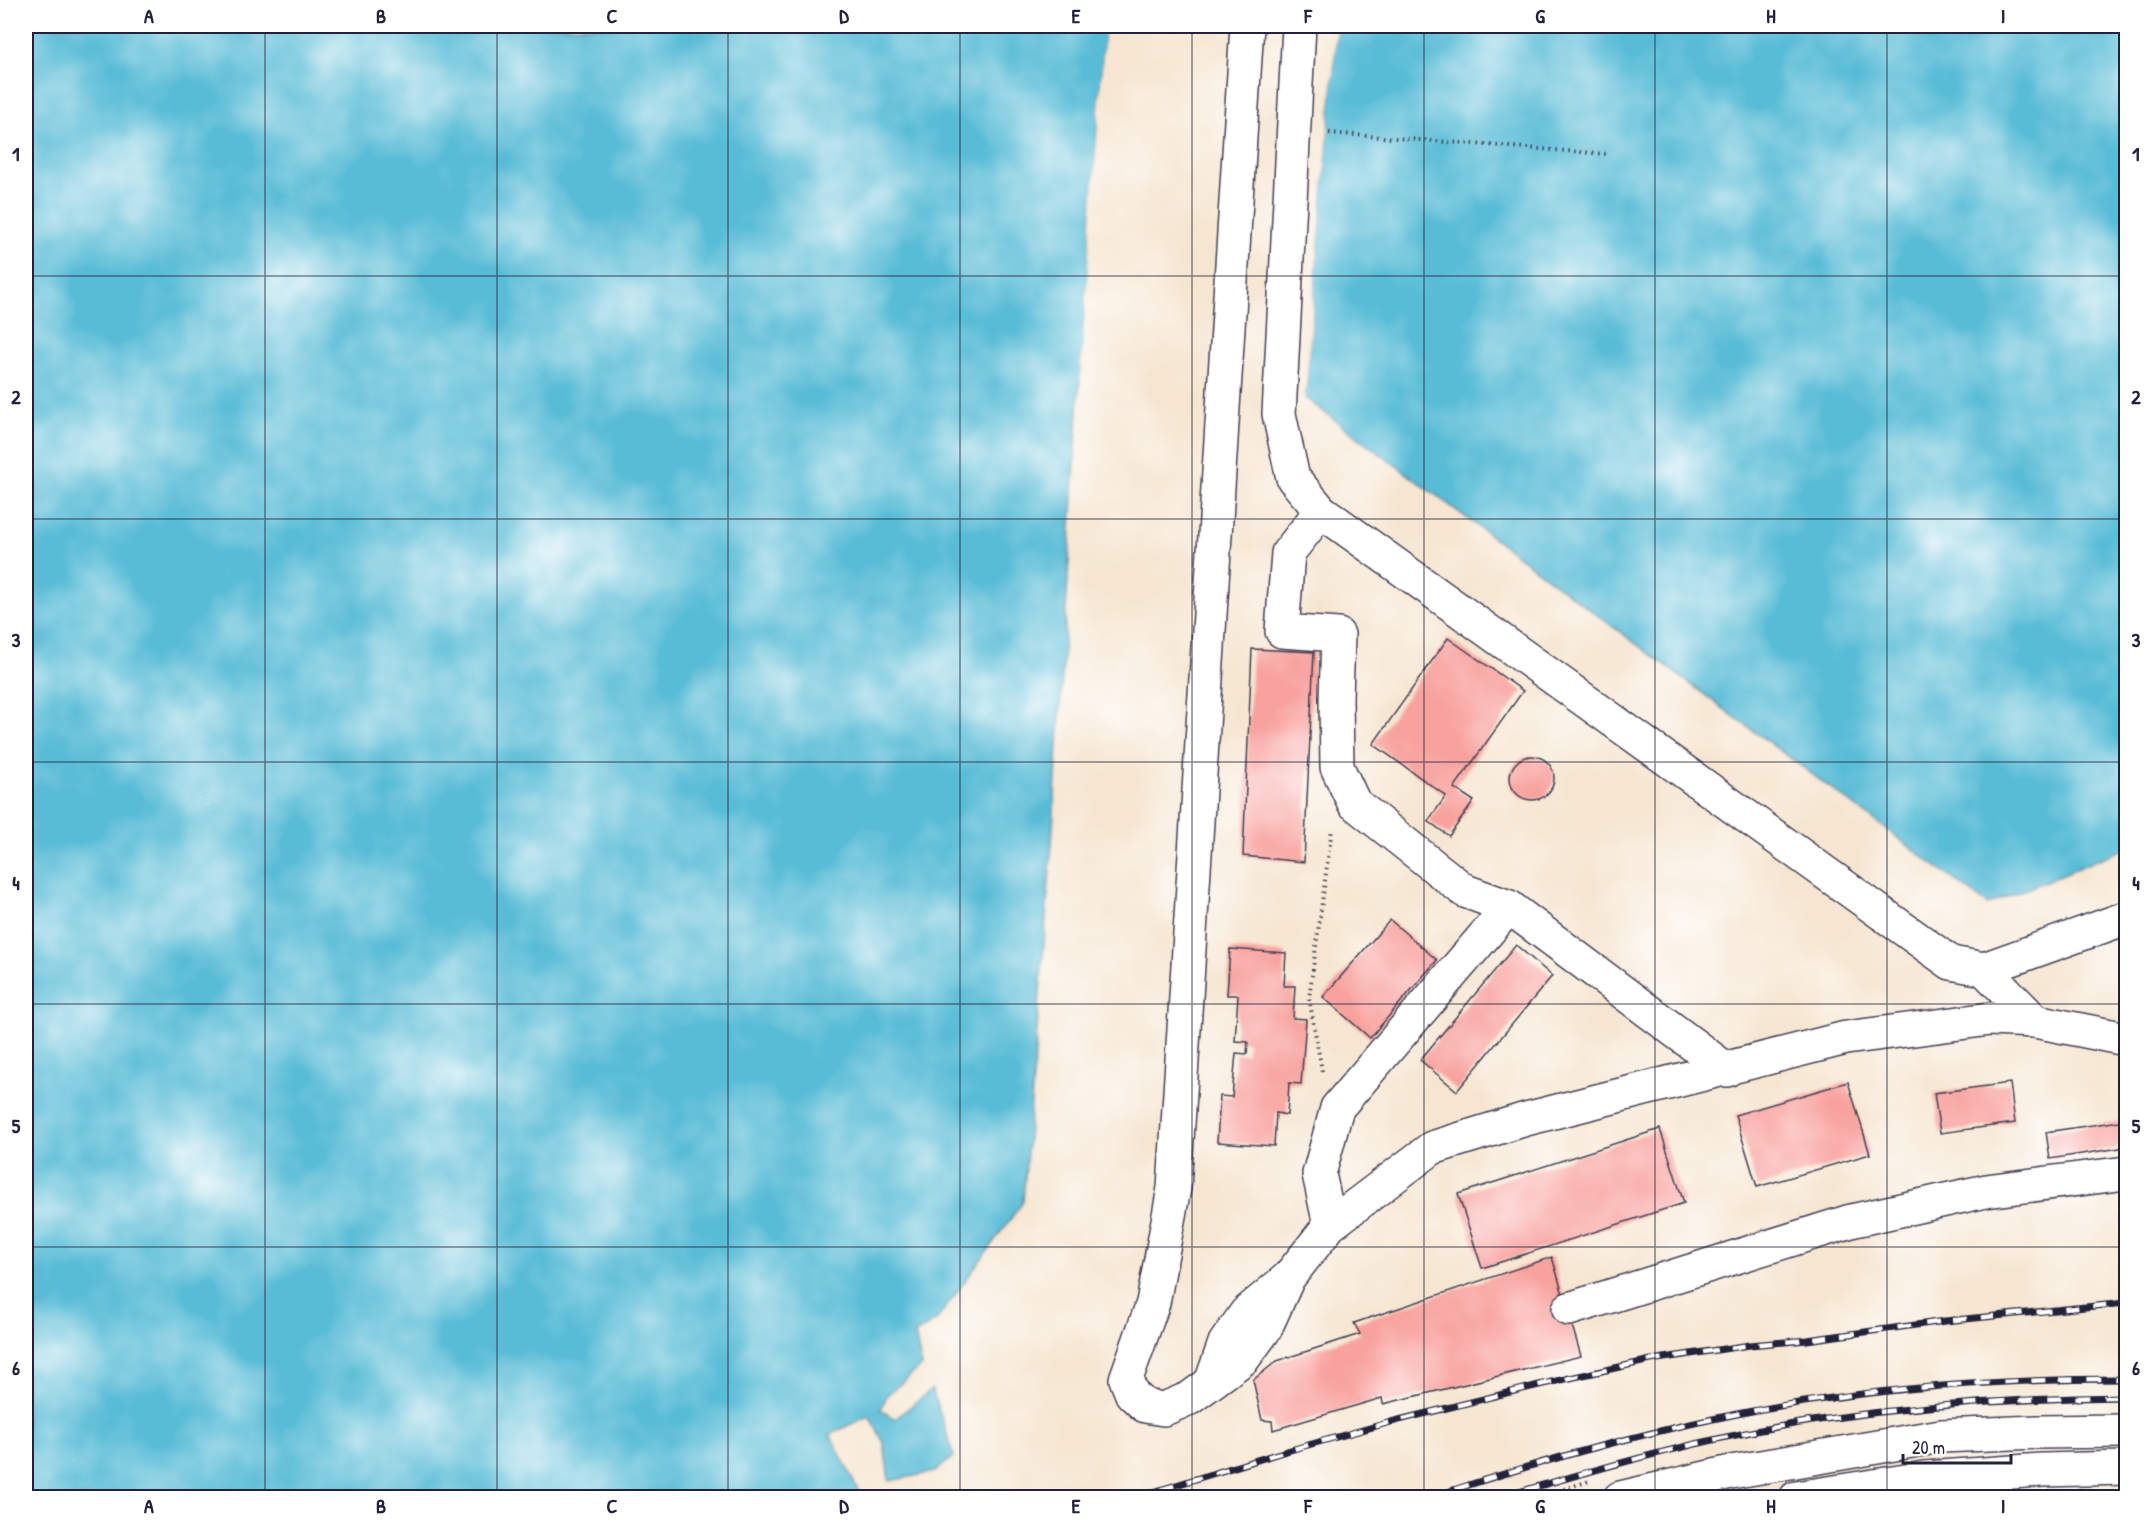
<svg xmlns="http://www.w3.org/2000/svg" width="2152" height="1523" font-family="'Patrick Hand',sans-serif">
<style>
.water{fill:#58bcd6;stroke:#3d6f88;stroke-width:1.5}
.pier{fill:#f6e6d1}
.building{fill:#f8a29e}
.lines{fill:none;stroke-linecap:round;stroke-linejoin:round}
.minor-casing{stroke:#423f52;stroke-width:36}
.major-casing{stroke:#423f52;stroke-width:36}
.path{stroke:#423f52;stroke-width:4;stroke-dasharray:1.5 4.5;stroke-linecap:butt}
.minor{stroke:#fff;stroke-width:33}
.major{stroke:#fff;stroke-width:33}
.rail-casing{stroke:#22223b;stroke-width:7}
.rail{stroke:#fff;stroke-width:4.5;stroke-dasharray:14;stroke-linecap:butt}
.grid{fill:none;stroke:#22223b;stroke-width:1.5;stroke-opacity:0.55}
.neatline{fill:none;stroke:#22223b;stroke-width:2}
.grid-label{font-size:20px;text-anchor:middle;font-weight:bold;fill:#22223b}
</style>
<rect width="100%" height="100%" fill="#fff"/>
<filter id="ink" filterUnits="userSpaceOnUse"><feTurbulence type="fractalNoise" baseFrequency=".0167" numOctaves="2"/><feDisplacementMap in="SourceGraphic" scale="12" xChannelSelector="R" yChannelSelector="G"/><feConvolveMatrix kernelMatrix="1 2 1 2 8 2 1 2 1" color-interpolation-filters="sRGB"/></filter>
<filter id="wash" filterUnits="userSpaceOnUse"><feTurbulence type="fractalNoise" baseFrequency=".008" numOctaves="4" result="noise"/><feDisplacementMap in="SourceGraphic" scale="24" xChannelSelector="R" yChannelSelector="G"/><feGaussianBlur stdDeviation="1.35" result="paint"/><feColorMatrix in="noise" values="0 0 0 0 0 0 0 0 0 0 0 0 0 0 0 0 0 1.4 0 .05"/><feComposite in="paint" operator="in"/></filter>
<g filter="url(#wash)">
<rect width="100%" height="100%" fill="#f6e6d1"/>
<g class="water">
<polygon points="26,26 1105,26 1080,378 1052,845 1023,1202 936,1321 915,1334 922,1366 887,1395 881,1410 895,1419 932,1389 954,1456 935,1472 889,1481 884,1443 869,1416 830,1434 859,1492 858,1497 777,1498 760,1494 758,1498 26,1497"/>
<polygon points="1337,26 2126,26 2126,848 1988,905 1305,398"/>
</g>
<g class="pier">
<polygon points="1105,26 1108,26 1083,378 1080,378"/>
<polygon points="1334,26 1337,26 1305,398 1302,398"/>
</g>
<g id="blocks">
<g class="building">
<polygon points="1448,638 1523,691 1454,788 1474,801 1449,836 1428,821 1446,796 1373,744"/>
<polygon points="1252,649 1314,652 1304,862 1243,856"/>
<circle cx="1532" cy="778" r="22"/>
<polygon points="1390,920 1437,960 1370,1038 1323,997"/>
<polygon points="1516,945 1552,976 1457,1091 1420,1060"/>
<polygon points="1230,949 1286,953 1284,986 1295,986 1293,1018 1306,1019 1301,1084 1289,1083 1287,1115 1276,1113 1274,1146 1217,1142 1220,1096 1232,1097 1236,1053 1247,1054 1248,1042 1235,1041 1238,995 1227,995"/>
<polygon points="1848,1082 1870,1154 1757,1187 1735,1115"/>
<polygon points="2010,1083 2015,1123 1940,1133 1934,1093"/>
<polygon points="2126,1120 2126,1147 2050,1159 2046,1132"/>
<polygon points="1660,1129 1684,1203 1482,1268 1458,1194"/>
<polygon points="1552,1257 1581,1356 1383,1404 1382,1398 1273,1430 1272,1421 1262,1420 1253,1380 1277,1361 1360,1334 1354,1323"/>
</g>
</g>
</g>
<g filter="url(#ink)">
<use href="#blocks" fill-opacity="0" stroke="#423f52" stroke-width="1.5"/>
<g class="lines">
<defs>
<g id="minor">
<polyline points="1247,26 1174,1188 1153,1303 1126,1379 1132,1394 1145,1406 1164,1409 1190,1398 1243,1359 1265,1329 1288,1278"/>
<polyline points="1299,26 1279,414 1293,478 1321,511 1951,963 1984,969 2126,918"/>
<polyline points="1321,511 1288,553 1282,631 1338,635 1336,698 1337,767 1354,803 1465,891 1509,907 1727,1070"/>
<polyline points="1984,969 2035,1021"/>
<polyline points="1330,1225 1319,1174 1337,1108 1509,907"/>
<polyline points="1569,1309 1851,1221 1986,1191 2126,1173"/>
<polyline points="1212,1380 1225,1343 1246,1313 1288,1278 1330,1225 1432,1148 1526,1119 1846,1038 1990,1019 2035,1021 2126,1039"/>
</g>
<g id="major">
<polyline points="1620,1498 1731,1472 1941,1436 2037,1432 2126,1431"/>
<polyline points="1796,1498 1925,1478 2042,1470 2126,1468"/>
</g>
</defs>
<use href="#minor" class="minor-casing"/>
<use href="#major" class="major-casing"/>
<g class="path">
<polyline points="1329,133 1606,154"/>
<polyline points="1322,1071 1309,998 1332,829"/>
<polyline points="1535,1498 1589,1481"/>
</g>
<use href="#minor" class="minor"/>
<use href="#major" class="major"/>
<defs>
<g id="rail">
<polyline points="1134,1498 1283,1452 1391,1422 1543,1384 1651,1360 1750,1345 1807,1340 1945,1321 2126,1303"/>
<path d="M1429 1498C1530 1464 1633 1435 1737 1414 1865 1388 1996 1379 2126 1379"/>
<path d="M1498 1498C1604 1467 1710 1436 1819 1420 1921 1405 2024 1398 2126 1397"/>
</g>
</defs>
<use href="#rail" class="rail-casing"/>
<use href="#rail" class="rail"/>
</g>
</g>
<path class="grid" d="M265 26V1498M497 26V1498M728 26V1498M960 26V1498M1192 26V1498M1424 26V1498M1655 26V1498M1887 26V1498M26 276H2126M26 519H2126M26 762H2126M26 1004H2126M26 1247H2126"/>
<rect width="2152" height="1523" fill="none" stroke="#fff" stroke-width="66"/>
<path d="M1903 1454v9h108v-9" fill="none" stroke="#22223b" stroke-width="3"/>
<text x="1912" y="1454" font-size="18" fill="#22223b" stroke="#ffffff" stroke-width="4.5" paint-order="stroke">20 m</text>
<rect x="33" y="33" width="2086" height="1457" class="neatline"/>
<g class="grid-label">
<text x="149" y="23">A</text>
<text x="381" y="23">B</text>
<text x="612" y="23">C</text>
<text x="844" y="23">D</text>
<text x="1076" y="23">E</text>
<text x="1308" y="23">F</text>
<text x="1540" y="23">G</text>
<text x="1771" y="23">H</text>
<text x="2003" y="23">I</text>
<text x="16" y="161">1</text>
<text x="2136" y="161">1</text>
<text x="16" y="404">2</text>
<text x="2136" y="404">2</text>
<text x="16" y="647">3</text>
<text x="2136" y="647">3</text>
<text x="16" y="890">4</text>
<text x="2136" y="890">4</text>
<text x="16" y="1133">5</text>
<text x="2136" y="1133">5</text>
<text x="16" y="1375">6</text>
<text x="2136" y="1375">6</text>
<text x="149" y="1513">A</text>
<text x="381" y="1513">B</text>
<text x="612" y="1513">C</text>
<text x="844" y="1513">D</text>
<text x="1076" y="1513">E</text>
<text x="1308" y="1513">F</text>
<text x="1540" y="1513">G</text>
<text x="1771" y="1513">H</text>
<text x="2003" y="1513">I</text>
</g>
</svg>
